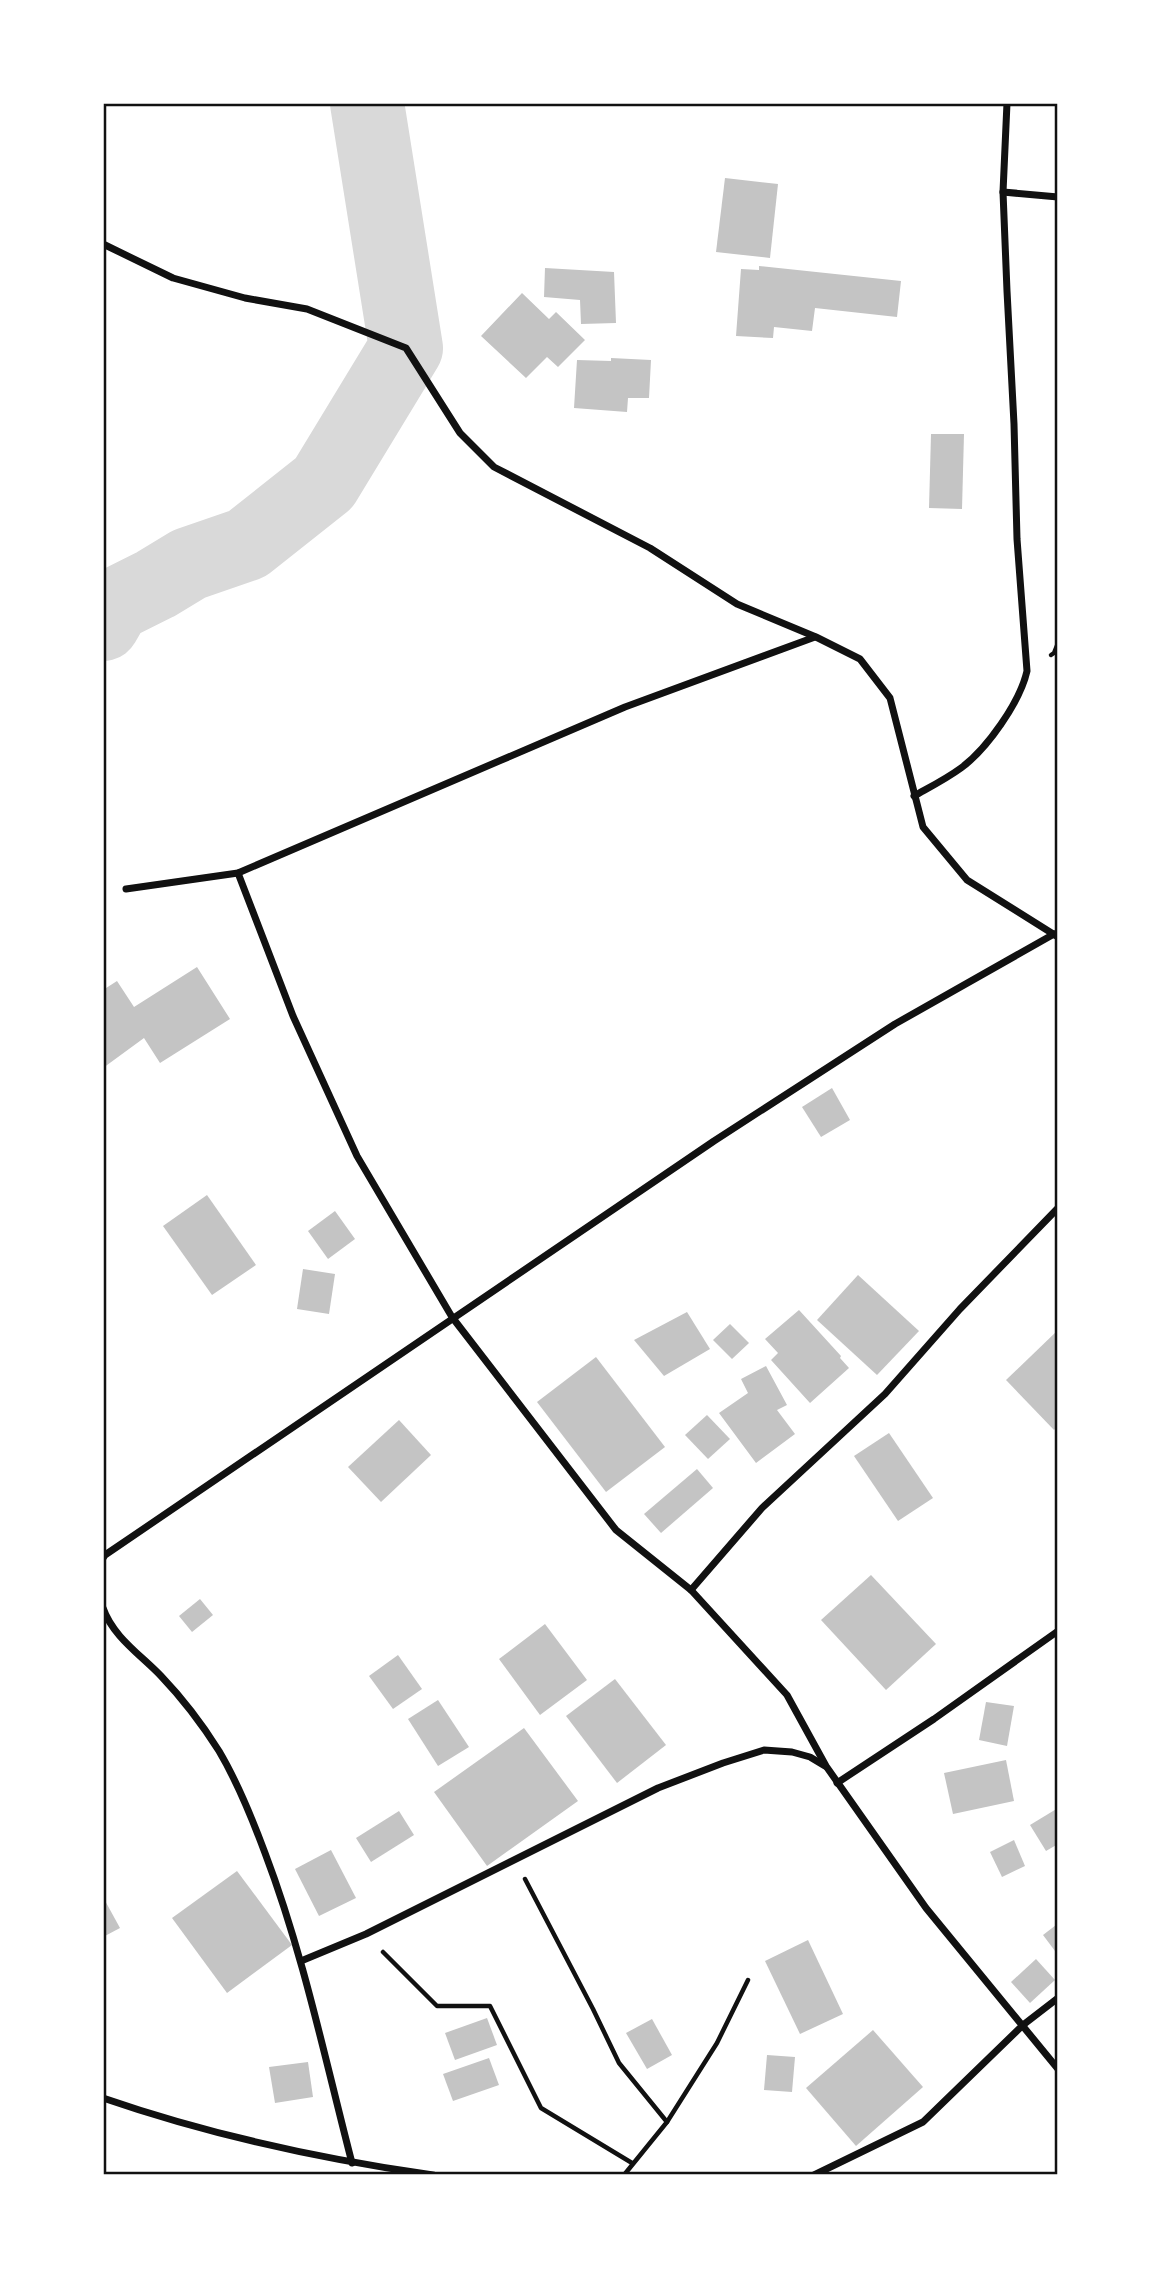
<svg xmlns="http://www.w3.org/2000/svg" width="1161" height="2278" font-family="Montserrat,sans-serif">
<style>
.lines{fill:none;stroke-linecap:round;stroke-linejoin:round}
.river{stroke:#d9d9d9;stroke-width:74}
.building{fill:#c4c4c4}
.path{stroke:#111;stroke-width:4.5}
.minor{stroke:#111;stroke-width:7}
.neatline{fill:none;stroke:#111;stroke-width:2.5}
</style>
<rect width="100%" height="100%" fill="#fff"/>
<g class="lines">
<polyline class="river" points="103,624 114,605 156,584 189,564 247,544 324,483 406,348 367,103"/>
</g>
<g class="building">
<polygon points="725,178 778,184 770,258 716,252"/>
<polygon points="759,266 901,281 897,317 815,308 812,331 774,327 773,338 736,336 741,269 759,270"/>
<polygon points="545,268 614,272 616,323 581,324 580,300 544,297"/>
<polygon points="522,293 549,319 556,312 585,340 558,367 547,357 526,378 481,336"/>
<polygon points="611,358 651,360 649,398 628,398 627,412 574,408 577,360 611,361"/>
<polygon points="931,434 964,434 962,509 929,508"/>
<polygon points="197,967 230,1019 160,1063 144,1038 103,1068 103,990 117,981 134,1007"/>
<polygon points="832,1088 850,1120 821,1137 802,1107"/>
<polygon points="207,1195 256,1265 212,1295 163,1226"/>
<polygon points="335,1211 355,1239 328,1259 308,1231"/>
<polygon points="303,1269 335,1274 329,1314 297,1309"/>
<polygon points="858,1275 919,1331 877,1375 817,1320"/>
<polygon points="799,1310 841,1356 840,1358 849,1368 810,1403 771,1360 778,1353 765,1339"/>
<polygon points="687,1312 710,1349 664,1376 634,1340"/>
<polygon points="730,1324 749,1343 732,1359 713,1340"/>
<polygon points="1058,1330 1058,1426 1054,1430 1006,1380"/>
<polygon points="596,1357 665,1447 606,1492 537,1402"/>
<polygon points="766,1366 787,1405 777,1410 795,1434 756,1463 719,1413 748,1393 741,1379"/>
<polygon points="707,1415 730,1439 708,1459 685,1435"/>
<polygon points="399,1420 431,1455 381,1502 348,1467"/>
<polygon points="889,1433 933,1498 898,1521 854,1456"/>
<polygon points="697,1469 713,1488 661,1533 644,1514"/>
<polygon points="871,1575 936,1644 886,1690 821,1620"/>
<polygon points="200,1599 213,1615 192,1632 179,1616"/>
<polygon points="545,1624 587,1680 540,1715 499,1659"/>
<polygon points="398,1655 422,1689 393,1709 369,1676"/>
<polygon points="615,1679 666,1745 617,1783 566,1716"/>
<polygon points="438,1700 469,1747 438,1766 408,1719"/>
<polygon points="986,1702 1014,1706 1007,1746 979,1740"/>
<polygon points="524,1728 578,1801 487,1866 434,1792"/>
<polygon points="1006,1760 1014,1801 953,1814 944,1773"/>
<polygon points="1058,1808 1058,1844 1046,1851 1030,1825"/>
<polygon points="399,1811 414,1835 371,1862 356,1838"/>
<polygon points="1014,1840 1025,1866 1002,1877 990,1852"/>
<polygon points="331,1850 356,1898 319,1916 295,1869"/>
<polygon points="237,1871 292,1945 227,1993 172,1918"/>
<polygon points="103,1897 120,1928 103,1937"/>
<polygon points="1056,1925 1058,1928 1058,1949 1055,1951 1043,1935"/>
<polygon points="808,1940 843,2014 800,2034 765,1961"/>
<polygon points="1036,1959 1055,1980 1030,2003 1011,1982"/>
<polygon points="487,2018 497,2045 455,2060 445,2033"/>
<polygon points="652,2019 672,2055 647,2069 626,2033"/>
<polygon points="873,2030 923,2087 856,2146 806,2088"/>
<polygon points="767,2055 795,2057 792,2092 764,2090"/>
<polygon points="489,2058 499,2085 453,2101 443,2074"/>
<polygon points="308,2062 313,2097 275,2103 269,2067"/>
</g>
<g class="lines">
<g class="path">
<polyline points="1051,655 1054,653 1058,643"/>
<polyline points="525,1879 593,2009 619,2063 667,2122"/>
<polyline points="383,1952 437,2006 490,2006 541,2108 632,2163"/>
<polyline points="624,2175 667,2122 717,2043 748,1980"/>
</g>
<g class="minor">
<polyline points="1003,192 1058,197"/>
<polyline points="103,244 173,278 245,298 307,309 406,348 460,433 494,467 650,548 737,604 816,637 860,659 890,698 923,827 967,880 1058,937"/>
<path d="M914 796C930 787 946 779 961 768 987 749 1020 702 1027 671L1017 539 1014 424 1007 291 1003 192 1007 103"/>
<polyline points="238,873 293,1016 357,1156 452,1317 616,1530 691,1590 787,1695 826,1766 926,1908 1058,2069"/>
<polyline points="126,889 238,873 625,707 815,637"/>
<polyline points="103,1558 105,1555 714,1141 895,1024 1054,934"/>
<polyline points="691,1590 762,1508 885,1394 960,1309 1058,1208"/>
<path d="M103 1608C113 1637 141 1655 161 1676 183 1699 202 1724 219 1751 238 1783 252 1818 265 1853 303 1953 325 2059 352 2163"/>
<polyline points="837,1783 934,1719 1058,1631"/>
<polyline points="301,1961 366,1934 658,1788 723,1763 764,1750 792,1752 810,1757 825,1766"/>
<path d="M103 2098C210 2135 321 2159 433 2175"/>
<polyline points="814,2175 923,2122 1023,2025 1058,1998"/>
</g>
</g>
<rect width="1161" height="2278" fill="none" stroke="#ffffff" stroke-width="210"/>
<rect x="105" y="105" width="951" height="2068" class="neatline"/>
</svg>
